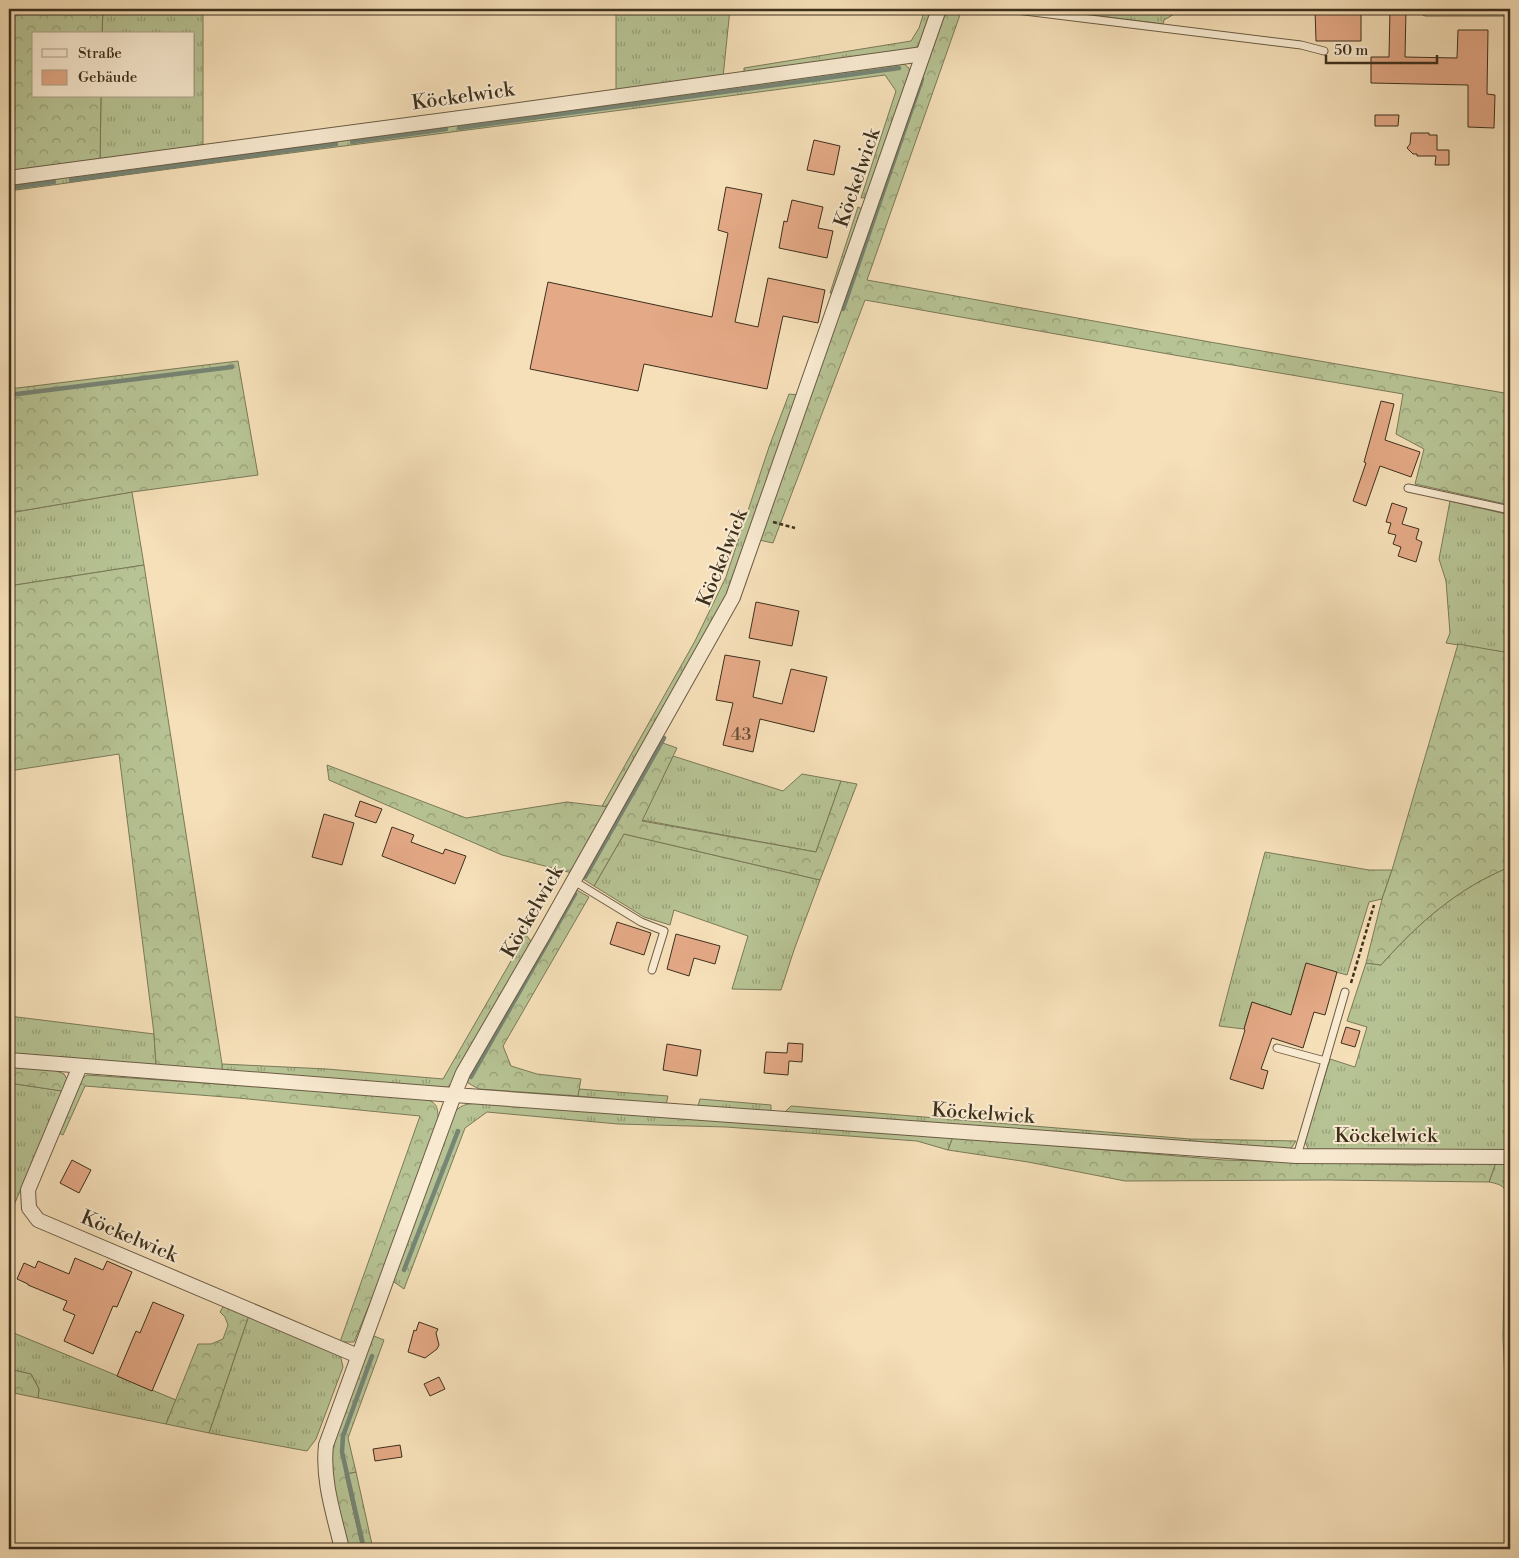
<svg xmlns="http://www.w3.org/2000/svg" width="1519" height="1558" font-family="'Libre Bodoni',serif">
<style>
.grass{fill:url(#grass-tufts);stroke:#7a7a58}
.forest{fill:url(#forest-crowns);stroke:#7a7a58}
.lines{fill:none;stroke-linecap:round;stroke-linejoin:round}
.stream{stroke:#778575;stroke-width:4.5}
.building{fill:#e4a986;stroke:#3d301d}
.lane-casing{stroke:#6b5c44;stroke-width:9}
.street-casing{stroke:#6b5c44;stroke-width:16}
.path{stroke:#3d301d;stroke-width:2.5;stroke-dasharray:4 2.5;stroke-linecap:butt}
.lane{stroke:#f9ebd2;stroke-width:7}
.street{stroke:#f9ebd2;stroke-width:14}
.labels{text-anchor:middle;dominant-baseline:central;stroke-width:4;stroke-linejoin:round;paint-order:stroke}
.number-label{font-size:18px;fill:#674e37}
.street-label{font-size:20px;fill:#3d301d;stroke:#f9ebd2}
</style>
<defs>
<pattern id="grass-tufts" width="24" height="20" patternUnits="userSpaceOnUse" patternTransform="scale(1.25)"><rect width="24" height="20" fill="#b7c394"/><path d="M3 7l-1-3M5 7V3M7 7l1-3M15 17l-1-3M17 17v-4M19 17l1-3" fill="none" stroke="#969f78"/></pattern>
<pattern id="forest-crowns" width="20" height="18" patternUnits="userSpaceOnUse" patternTransform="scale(1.25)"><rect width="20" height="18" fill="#b7c394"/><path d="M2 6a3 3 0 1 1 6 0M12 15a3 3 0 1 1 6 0" fill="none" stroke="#969f78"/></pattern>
</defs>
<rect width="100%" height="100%" fill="#f6e0b9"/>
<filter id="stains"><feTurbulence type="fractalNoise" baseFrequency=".004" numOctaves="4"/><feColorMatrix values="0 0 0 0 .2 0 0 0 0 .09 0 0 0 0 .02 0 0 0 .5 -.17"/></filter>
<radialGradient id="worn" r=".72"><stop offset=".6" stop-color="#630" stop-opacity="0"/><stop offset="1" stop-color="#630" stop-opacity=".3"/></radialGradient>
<g class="grass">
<polygon points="103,9 203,9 203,145 100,160 101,96 194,96 194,34 102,34"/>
<polygon points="616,9 730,9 723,77 616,92"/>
<path d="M925 9H933C928 22 925 44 911 51L744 74V68L911 41 919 28Z"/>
<polygon points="1045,9 1183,9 1164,20 1163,24"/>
<path d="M904 64 909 68 910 76 869 197 861 198 896 91 885 75C593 115 301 150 9 191V181Z"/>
<polygon points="858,207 862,209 835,295 830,293"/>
<polygon points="789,394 799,395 736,575 710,634 609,807 602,806 695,641 726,577 769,447"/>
<polygon points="132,492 144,565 9,586 9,513"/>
<polygon points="1450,501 1510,515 1510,653 1446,643 1450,633 1446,581 1439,559"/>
<polygon points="673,756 783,791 802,774 841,781 816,852 642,820"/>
<polygon points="624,834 820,880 794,950 781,990 732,989 748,936 674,910 670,925 644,917 594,886"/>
<polygon points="1265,852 1369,870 1392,870 1382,899 1369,902 1347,975 1306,964 1291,1015 1252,1002 1244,1029 1219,1026"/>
<path d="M1510 867V1150L1310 1151 1308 1149 1305 1141 1330 1059 1355 1067 1367 1027 1347 1021 1366 963 1381 965C1417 924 1459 887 1510 867Z"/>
<polygon points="526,935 531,941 531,947 453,1081 447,1088 222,1071 222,1064 327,1069 443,1079"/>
<polygon points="9,1016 154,1034 156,1065 9,1053"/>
<polygon points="9,1083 62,1091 9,1217"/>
<polygon points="579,1089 668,1096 666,1105 578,1096"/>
<polygon points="700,1099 771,1105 771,1113 698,1106"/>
<path d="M484 1103 953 1137 948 1150 917 1141 726 1127 618 1124 487 1112 465 1128 404 1289 394 1282V1270L454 1113C462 1102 472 1104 484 1103Z"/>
<polygon points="791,1106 1190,1139 1189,1144 785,1114 785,1112"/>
<path d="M1496 1162H1510V1224L1505 1225C1505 1216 1509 1195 1504 1188 1500 1184 1494 1183 1489 1182Z"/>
<polygon points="249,1315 340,1354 343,1367 316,1439 307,1451 209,1433"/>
<polygon points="9,1331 176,1400 166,1424 38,1398 39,1389 31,1374 9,1369"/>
<polygon points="356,1472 373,1549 362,1549 345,1474"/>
</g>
<g class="forest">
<polygon points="9,9 103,9 102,34 34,34 34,96 101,96 100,160 9,172"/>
<polygon points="944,9 962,9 867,280 1210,342 1510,394 1510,505 1415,484 1424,449 1396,434 1403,394 1174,355 865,300 773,543 759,540"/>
<polygon points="238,361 258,475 132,492 9,513 9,389"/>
<polygon points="144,565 222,1064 222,1071 156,1065 154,1034 119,754 9,771 9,586"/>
<path d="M1458 644 1510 653V867C1459 887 1417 924 1381 965L1366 963 1382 899 1392 870Z"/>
<polygon points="657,741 677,748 642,821 816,852 841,781 857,784 820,880 624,834 594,886 580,877"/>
<polygon points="327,765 466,818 567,802 609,807 572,873 502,855 329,780"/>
<polygon points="573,888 589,897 503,1046 511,1066 537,1074 581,1079 578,1096 479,1089 468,1083 468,1074"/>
<polygon points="9,1066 54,1070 64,1074 67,1079 62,1091 9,1083"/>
<path d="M87 1075 422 1098C436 1102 438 1105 438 1119L386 1264 354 1342H340L420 1116 238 1098 85 1086 63 1135 55 1131 78 1081Z"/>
<polygon points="953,1137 1224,1160 1414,1165 1496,1162 1489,1182 1328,1180 1125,1181 1028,1162 948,1150"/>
<polygon points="1190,1139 1296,1141 1292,1147 1289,1149 1190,1144"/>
<polygon points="1510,1224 1510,1498 1503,1337 1505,1225"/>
<polygon points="224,1305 249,1315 209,1433 166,1424 198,1344 211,1344 223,1339 228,1325 225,1317 220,1312"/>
<polygon points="374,1336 384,1340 348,1438 356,1472 345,1474 362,1549 347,1549 331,1481 330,1450 361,1361"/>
<polygon points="9,1369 31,1374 39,1389 38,1398 9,1392"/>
</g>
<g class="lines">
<g class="stream">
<polyline points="459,128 899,68"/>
<polyline points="352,142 446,129"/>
<polyline points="71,180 336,144"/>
<polyline points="9,188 54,182"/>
<polyline points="843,309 922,79"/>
<polyline points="9,395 232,367"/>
<polyline points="585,877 664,738"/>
<polyline points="471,1077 575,894"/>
<polyline points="404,1270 458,1131"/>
<polyline points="364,1549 342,1452 343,1436 372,1356"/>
</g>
</g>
<g class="building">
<polygon points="1315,9 1361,9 1361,41 1316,41"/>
<polygon points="1390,9 1406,9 1405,57 1457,58 1458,30 1488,30 1487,94 1495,95 1494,128 1468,127 1468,85 1371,83 1371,57 1389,57"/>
<polygon points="1375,115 1399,115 1398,126 1375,126"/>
<polygon points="1411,133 1429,133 1429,135 1437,135 1437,150 1449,150 1449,165 1435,165 1436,156 1417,156 1417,154 1413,154 1407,148 1410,144"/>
<polygon points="814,140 840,146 834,175 807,170"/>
<polygon points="726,187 762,194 735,322 758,327 768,278 825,290 818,323 783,316 767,389 644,364 638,391 530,369 548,282 712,317 728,233 718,230"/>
<polygon points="792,200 823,207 818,228 833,231 827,258 779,248 784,221 787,222"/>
<polygon points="1381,401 1394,404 1385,440 1420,452 1411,477 1380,466 1366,506 1353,501 1366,463 1364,462"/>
<polygon points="1392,503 1407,508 1402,524 1419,529 1416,539 1422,542 1416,562 1398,556 1401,547 1393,544 1396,535 1388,533 1391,523 1386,522"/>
<polygon points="756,602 799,611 792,646 749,638"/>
<polygon points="725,655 760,661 753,697 782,704 791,669 827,677 814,732 760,719 753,752 723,745 733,703 716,700"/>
<polygon points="360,801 382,809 376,823 355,816"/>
<polygon points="324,814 354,823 342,865 312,857"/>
<polygon points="392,827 414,835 411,842 443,854 445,849 466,856 455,884 382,856"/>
<polygon points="617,922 651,933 644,955 610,944"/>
<polygon points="676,934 720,946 715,964 694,958 689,976 667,969"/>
<polygon points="1306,963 1337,972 1325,1015 1314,1012 1303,1048 1272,1038 1261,1069 1268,1071 1263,1089 1230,1079 1245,1030 1244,1029 1252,1002 1291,1015"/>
<polygon points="1346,1027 1360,1031 1355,1047 1341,1043"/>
<polygon points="788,1043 803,1044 802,1062 789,1061 788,1075 764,1073 766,1052 787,1053"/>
<polygon points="667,1044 701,1050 697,1076 663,1070"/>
<polygon points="72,1160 91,1170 79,1193 60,1183"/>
<polygon points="75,1258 103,1270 107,1261 132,1272 117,1307 113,1306 93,1354 64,1341 75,1315 63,1310 67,1301 28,1285 28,1284 17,1279 24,1263 35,1268 38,1261 69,1274"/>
<polygon points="153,1302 184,1315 152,1391 117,1376 136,1331 140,1333"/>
<polygon points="419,1322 438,1329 436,1333 439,1345 437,1349 425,1358 408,1352 414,1330 416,1331"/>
<polygon points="439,1377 445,1389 430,1396 424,1384"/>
<polygon points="400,1445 402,1457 375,1461 373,1449"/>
</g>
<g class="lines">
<defs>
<g id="lane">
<polyline points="1009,9 1301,45 1324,51"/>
<polyline points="1426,12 1510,12"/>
<polyline points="1408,488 1510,510"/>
<polyline points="574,881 641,922 664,931 652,970"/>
<polyline points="1277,1048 1325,1061 1297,1156"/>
<polyline points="1325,1061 1345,992"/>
</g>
<g id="street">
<polyline points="939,9 733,597 542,937 463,1073 454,1095 1296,1156 1510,1157"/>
<polyline points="9,178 534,108 923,54"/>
<path d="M9 1060 454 1095 326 1445C322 1480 334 1515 342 1549"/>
<polyline points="80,1066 28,1190 29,1208 38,1220 358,1356"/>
</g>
</defs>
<use href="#lane" class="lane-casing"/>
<use href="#street" class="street-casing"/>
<g class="path">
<polyline points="773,522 795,528"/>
<polyline points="1351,983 1374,905"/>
</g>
<use href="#lane" class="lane"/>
<use href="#street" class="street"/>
</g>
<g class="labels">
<g class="number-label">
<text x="741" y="734">43</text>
</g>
<g class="street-label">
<text transform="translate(463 97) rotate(-8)">Köckelwick</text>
<text transform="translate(858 178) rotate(-71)">Köckelwick</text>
<text transform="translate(723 558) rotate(-68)">Köckelwick</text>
<text transform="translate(533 912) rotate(-60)">Köckelwick</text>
<text transform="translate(983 1114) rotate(4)">Köckelwick</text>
<text x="1386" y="1136">Köckelwick</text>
<text transform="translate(129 1237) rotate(23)">Köckelwick</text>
</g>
</g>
<rect width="1519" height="1558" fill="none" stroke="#f6e0b9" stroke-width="30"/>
<rect x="10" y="10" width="1499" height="1538" fill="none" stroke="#3d301d" stroke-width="2.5"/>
<rect x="15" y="15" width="1489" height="1528" fill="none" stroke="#3d301d"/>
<rect x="32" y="32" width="162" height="65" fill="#f9ebd2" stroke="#aea08a"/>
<rect x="42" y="49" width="25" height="8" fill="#f9ebd2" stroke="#aea08a"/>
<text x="78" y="58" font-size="15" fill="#3d301d">Straße</text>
<rect x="42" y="70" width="25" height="15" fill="#e4a986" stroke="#aea08a"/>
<text x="78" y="82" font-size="15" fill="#3d301d">Gebäude</text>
<path d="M1326 55v8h111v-8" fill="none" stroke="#3d301d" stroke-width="2.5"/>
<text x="1334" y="55" font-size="15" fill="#3d301d" stroke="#f9ebd2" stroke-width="4" paint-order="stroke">50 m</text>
<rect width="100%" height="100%" filter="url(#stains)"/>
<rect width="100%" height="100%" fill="url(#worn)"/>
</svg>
